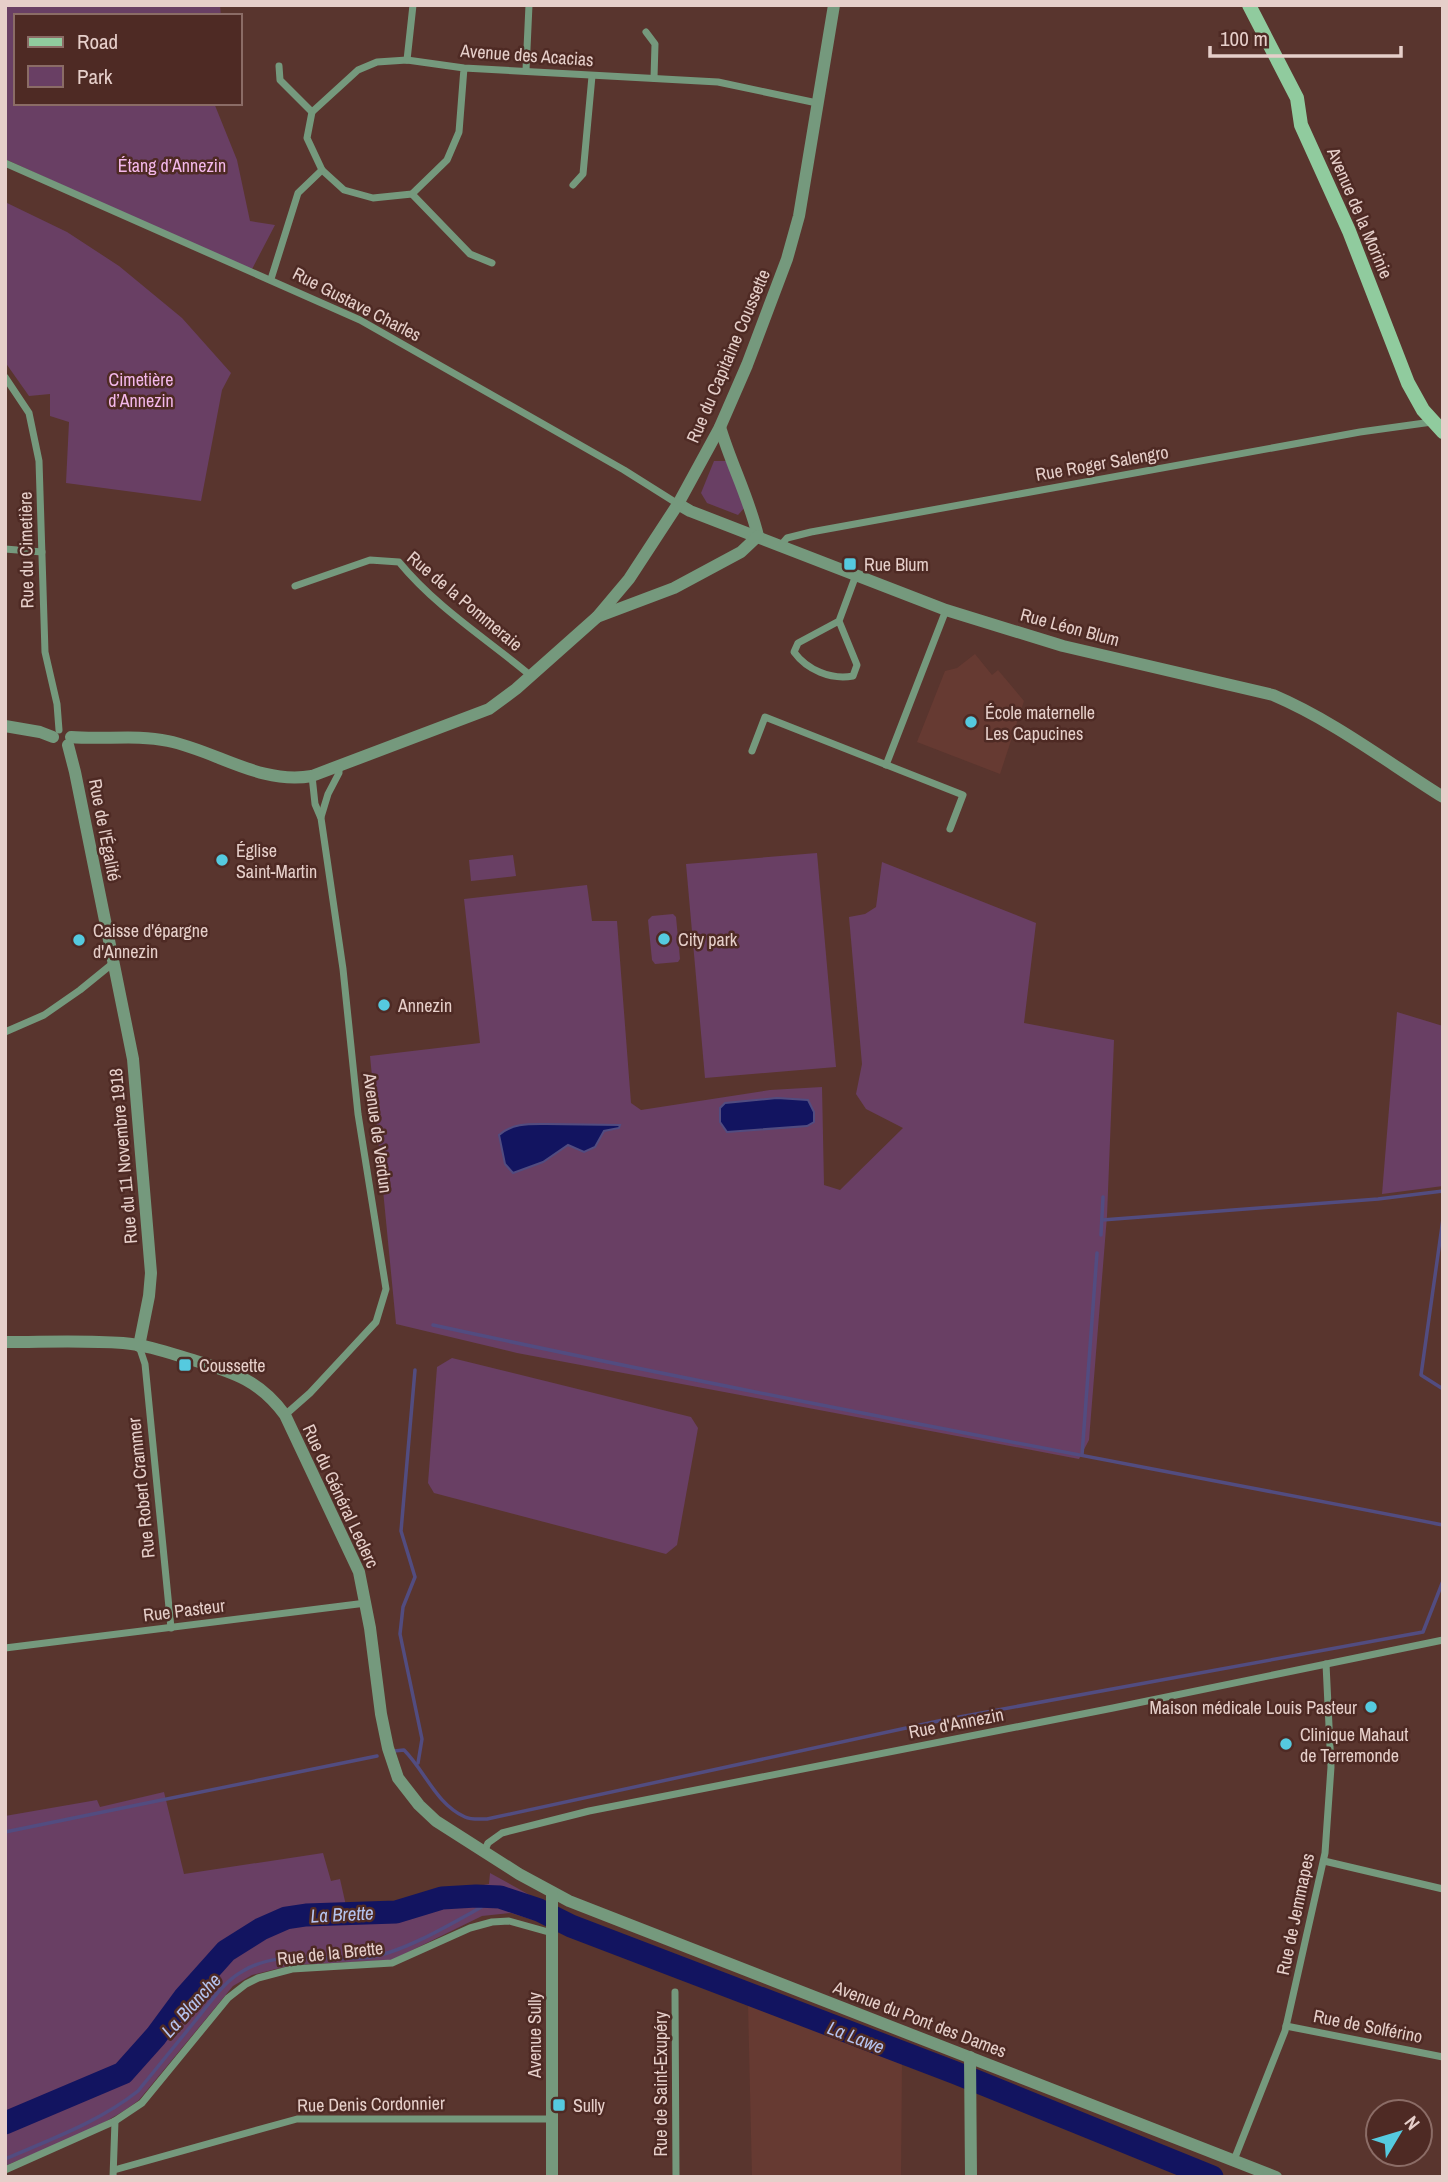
<svg xmlns="http://www.w3.org/2000/svg" width="1448" height="2182" font-family="'Archivo Narrow',sans-serif">
<style>
.built{fill:#663a32}
.green{fill:#693f64}
.water{fill:#121460;stroke:#524c80;stroke-width:2}
.lines{fill:none;stroke-linecap:round;stroke-linejoin:round}
.stream{stroke:#524c80;stroke-width:3.5}
.river{stroke:#121460;stroke-width:23}
.minor{stroke:#75997d;stroke-width:7}
.tertiary{stroke:#75997d;stroke-width:12}
.secondary{stroke:#90cb9e;stroke-width:14}
.poi-dot{fill:#55cadf;stroke:#4e2a24;stroke-width:2.5}
.labels{text-anchor:middle;dominant-baseline:central;stroke-width:5;stroke-linejoin:round;paint-order:stroke}
.street-label{font-size:18px;fill:#e6cfca;stroke:#4e2a24}
.park-label{font-size:18px;fill:#f4b8eb;stroke:#4e2a24}
.poi-label{font-size:18px;fill:#e6cfca;stroke:#4e2a24;text-anchor:start}
.water-label{font-size:19px;font-style:italic;fill:#b5c3ef;stroke:#4e2a24}
</style>
<rect width="100%" height="100%" fill="#59352e"/>
<g class="built">
<polygon points="975,654 992,675 998,670 1024,701 1000,774 917,742 945,671 957,668"/>
<polygon points="748,2004 902,2061 901,2177 752,2177"/>
</g>
<g class="green">
<polygon points="5,5 220,5 221,16 16,16 16,103 214,103 237,160 250,221 275,225 251,271 5,159"/>
<polygon points="5,202 67,232 119,266 182,318 231,373 222,390 201,501 66,483 69,422 50,416 50,394 29,396 5,362"/>
<polygon points="714,461 726,461 746,506 738,515 707,503 701,493"/>
<polygon points="817,853 836,1067 705,1078 686,864"/>
<polygon points="513,855 516,876 471,881 469,860"/>
<polygon points="882,862 1036,923 1024,1023 1114,1040 1107,1216 1089,1440 1079,1459 517,1353 396,1324 370,1056 480,1043 464,899 587,885 592,921 617,921 631,1103 641,1110 770,1090 822,1087 824,1185 840,1190 903,1128 866,1109 856,1094 862,1064 849,917 865,914 876,907"/>
<polygon points="673,914 676,917 680,959 678,962 655,964 652,960 648,920 652,916"/>
<polygon points="1397,1012 1443,1026 1443,1186 1382,1194"/>
<polygon points="452,1358 691,1417 698,1428 677,1545 666,1554 434,1493 428,1483 437,1367"/>
<path d="M164 1792 184 1874 323 1853 331 1881 340 1879 347 1910C383 1910 417 1904 452 1893L453 1895 465 1891 466 1888 489 1884 490 1873 537 1899 533 1920 511 1913 482 1916 392 1960 292 1965 252 1975 233 1986 139 2100C100 2130 50 2146 5 2166V1816L97 1800 100 1807Z"/>
</g>
<g class="water">
<polygon points="777,1098 808,1100 814,1112 814,1122 807,1126 727,1132 720,1122 720,1108 725,1103"/>
<path d="M546 1124 620 1125 619 1128 604 1131 595 1147 584 1152 568 1145 543 1162 513 1173 505 1164 499 1135C513 1123 529 1124 546 1124Z"/>
</g>
<g class="lines">
<g class="stream">
<polyline points="1443,1219 1421,1375 1443,1389"/>
<polyline points="1102,1220 1378,1199 1443,1191"/>
<polyline points="1101,1235 1103,1197"/>
<path d="M433 1325C768 1398 1106 1459 1443 1525"/>
<polyline points="415,1370 401,1531 415,1577 403,1607 400,1634 422,1739 418,1763"/>
<polyline points="1082,1455 1097,1253"/>
<path d="M394 1751 404 1750C425 1771 436 1804 465 1817 471 1820 480 1819 487 1819L943 1720 1423 1632 1443 1581"/>
<polyline points="5,1832 377,1756"/>
<path d="M5 2159C51 2139 99 2122 138 2091 157 2068 176 2044 195 2021 210 2003 223 1982 243 1971 281 1948 329 1963 370 1957 408 1952 465 1915 500 1897"/>
</g>
<polyline class="river" points="5,2123 123,2073 156,2036 184,1998 226,1951 261,1929 286,1918 306,1915 396,1912 442,1898 476,1896 500,1897 539,1910 571,1926 956,2073 1212,2177"/>
<g class="minor">
<polyline points="646,32 655,44 654,78"/>
<polyline points="407,60 413,5"/>
<polyline points="279,66 280,80 312,112"/>
<polyline points="464,68 459,132 447,160 412,194 373,198 344,190 322,170 307,138 312,112 358,70 377,62 407,60 464,68 718,82 817,103"/>
<polyline points="526,70 529,5"/>
<polyline points="5,163 360,320 624,470 678,504"/>
<polyline points="573,185 583,174 592,76"/>
<polyline points="412,194 470,254 492,263"/>
<polyline points="271,279 298,193 322,170"/>
<polyline points="5,377 29,413 39,461 45,652 57,704 59,730"/>
<polyline points="781,545 787,538 811,532 1360,432 1432,422"/>
<polyline points="5,549 42,552"/>
<path d="M295 586 370 560 399 562C437 608 487 639 531 676"/>
<path d="M839 621 857 665 853 676C831 680 807 670 794 652L798 643 839 621 856 575"/>
<polyline points="752,751 765,717 963,795 950,829"/>
<polyline points="886,765 946,610"/>
<polyline points="321,817 328,794 339,773 339,767"/>
<polyline points="5,1032 44,1015 80,990 112,964"/>
<polyline points="139,1346 145,1364 171,1628"/>
<polyline points="285,1415 310,1393 376,1322 386,1289 358,1114 343,969 321,818 315,804 312,776"/>
<polyline points="5,1648 366,1603"/>
<polyline points="484,1852 488,1843 502,1833 589,1811 1113,1708 1443,1640"/>
<polyline points="1324,1861 1443,1889"/>
<polyline points="675,1992 676,2177"/>
<polyline points="1286,2026 1443,2057"/>
<polyline points="1234,2160 1285,2031 1325,1853 1331,1767 1326,1664"/>
<polyline points="5,2170 115,2121 142,2103 228,1998 246,1984 258,1978 292,1969 392,1963 470,1928 492,1922 509,1921 552,1933"/>
<polyline points="114,2170 297,2119 552,2119"/>
<polyline points="113,2177 115,2121"/>
</g>
<g class="tertiary">
<path d="M720 427C731 464 749 498 758 536"/>
<path d="M678 504 690 511 946 610 1063 646 1273 695C1334 721 1387 762 1443 797"/>
<polyline points="597,617 674,588 741,552 758,536"/>
<polyline points="5,726 40,732 53,737"/>
<path d="M71 737C103 740 136 734 168 741 217 751 260 785 312 776L489 709 516 689 597 617 629 579 678 504 720 427 747 365 787 259 799 216 834 5"/>
<polyline points="68,745 75,772 133,1059 151,1273 149,1296 139,1346"/>
<path d="M5 1342C44 1342 84 1340 123 1343 148 1345 172 1354 196 1361 235 1373 260 1381 285 1415L359 1572 370 1628 381 1714 388 1748 398 1778 419 1805 436 1821 519 1874 569 1901 1276 2177"/>
<polyline points="970,2057 971,2177"/>
<polyline points="552,2177 552,1894"/>
</g>
<polyline class="secondary" points="1249,5 1297,98 1301,125 1349,231 1408,383 1423,410 1443,432"/>
</g>
<g class="poi-dot">
<rect x="843" y="557" width="14" height="14" rx="3.5"/>
<circle cx="971" cy="722" r="7"/>
<circle cx="222" cy="860" r="7"/>
<circle cx="664" cy="939" r="7"/>
<circle cx="79" cy="940" r="7"/>
<circle cx="384" cy="1005" r="7"/>
<rect x="178" y="1358" width="14" height="14" rx="3.5"/>
<circle cx="1371" cy="1707" r="7"/>
<circle cx="1286" cy="1744" r="7"/>
<rect x="552" y="2098" width="14" height="14" rx="3.5"/>
</g>
<g class="labels">
<g class="street-label">
<text transform="translate(527 55) rotate(4)">Avenue des Acacias</text>
<text transform="translate(1360 213) rotate(67)">Avenue de la Morinie</text>
<text transform="translate(357 304) rotate(27)">Rue Gustave Charles</text>
<text transform="translate(728 356) rotate(-67)">Rue du Capitaine Coussette</text>
<text transform="translate(1102 463) rotate(-10)">Rue Roger Salengro</text>
<text transform="translate(26 550) rotate(-91)">Rue du Cimetière</text>
<text transform="translate(465 601) rotate(40)">Rue de la Pommeraie</text>
<text transform="translate(1070 627) rotate(15)">Rue Léon Blum</text>
<text transform="translate(105 830) rotate(79)">Rue de l'Égalité</text>
<text transform="translate(378 1133) rotate(82)">Avenue de Verdun</text>
<text transform="translate(123 1156) rotate(-95)">Rue du 11 Novembre 1918</text>
<text transform="translate(141 1488) rotate(-96)">Rue Robert Crammer</text>
<text transform="translate(341 1496) rotate(65)">Rue du Général Leclerc</text>
<text transform="translate(184 1610) rotate(-7)">Rue Pasteur</text>
<text transform="translate(956 1723) rotate(-11)">Rue d'Annezin</text>
<text transform="translate(1295 1914) rotate(-78)">Rue de Jemmapes</text>
<text transform="translate(330 1953) rotate(-6)">Rue de la Brette</text>
<text transform="translate(920 2019) rotate(21)">Avenue du Pont des Dames</text>
<text transform="translate(1368 2026) rotate(11)">Rue de Solférino</text>
<text transform="translate(534 2035) rotate(-90)">Avenue Sully</text>
<text transform="translate(660 2084) rotate(-90)">Rue de Saint-Exupéry</text>
<text transform="translate(371 2104) rotate(-1)">Rue Denis Cordonnier</text>
</g>
<g class="park-label">
<text x="172" y="165">Étang d’Annezin</text>
<text x="141" y="379">Cimetière<tspan x="141" dy="21">d’Annezin</tspan></text>
</g>
<g class="poi-label">
<text x="864" y="564">Rue Blum</text>
<text x="985" y="712">École maternelle<tspan x="985" dy="21">Les Capucines</tspan></text>
<text x="236" y="850">Église<tspan x="236" dy="21">Saint-Martin</tspan></text>
<text x="93" y="930">Caisse d'épargne<tspan x="93" dy="21">d'Annezin</tspan></text>
<text x="678" y="939">City park</text>
<text x="398" y="1005">Annezin</text>
<text x="199" y="1365">Coussette</text>
<text x="1357" y="1707" text-anchor="end">Maison médicale Louis Pasteur</text>
<text x="1300" y="1734">Clinique Mahaut<tspan x="1300" dy="21">de Terremonde</tspan></text>
<text x="573" y="2105">Sully</text>
</g>
<g class="water-label">
<text transform="translate(342 1914) rotate(-3)">La Brette</text>
<text transform="translate(191 2005) rotate(-48)">La Blanche</text>
<text transform="translate(856 2037) rotate(21)">La Lawe</text>
</g>
</g>
<rect width="1448" height="2182" fill="none" stroke="#e6cfca" stroke-width="14"/>
<rect x="14" y="14" width="228" height="91" fill="#4e2a24" stroke="#8b6c66" stroke-width="2"/>
<rect x="28" y="37" width="35" height="10" fill="#90cb9e" stroke="#8b6c66" stroke-width="2"/>
<text x="77" y="49" font-size="21" fill="#e6cfca">Road</text>
<rect x="28" y="66" width="35" height="21" fill="#693f64" stroke="#8b6c66" stroke-width="2"/>
<text x="77" y="84" font-size="21" fill="#e6cfca">Park</text>
<g transform="translate(1399 2133) rotate(52)"><circle r="33" fill="#4e2a24" stroke="#8b6c66" stroke-width="2"/>
<path d="M0-5L12 26L0 18L-12 26Z" fill="#55cadf"/>
<text y="-10" font-size="19" font-weight="bold" text-anchor="middle" fill="#e6cfca">N</text>
</g>
<path d="M1210 46v10h191v-10" fill="none" stroke="#e6cfca" stroke-width="3.5"/>
<text x="1220" y="46" font-size="21" fill="#e6cfca" stroke="#4e2a24" stroke-width="5" paint-order="stroke">100 m</text>
</svg>
